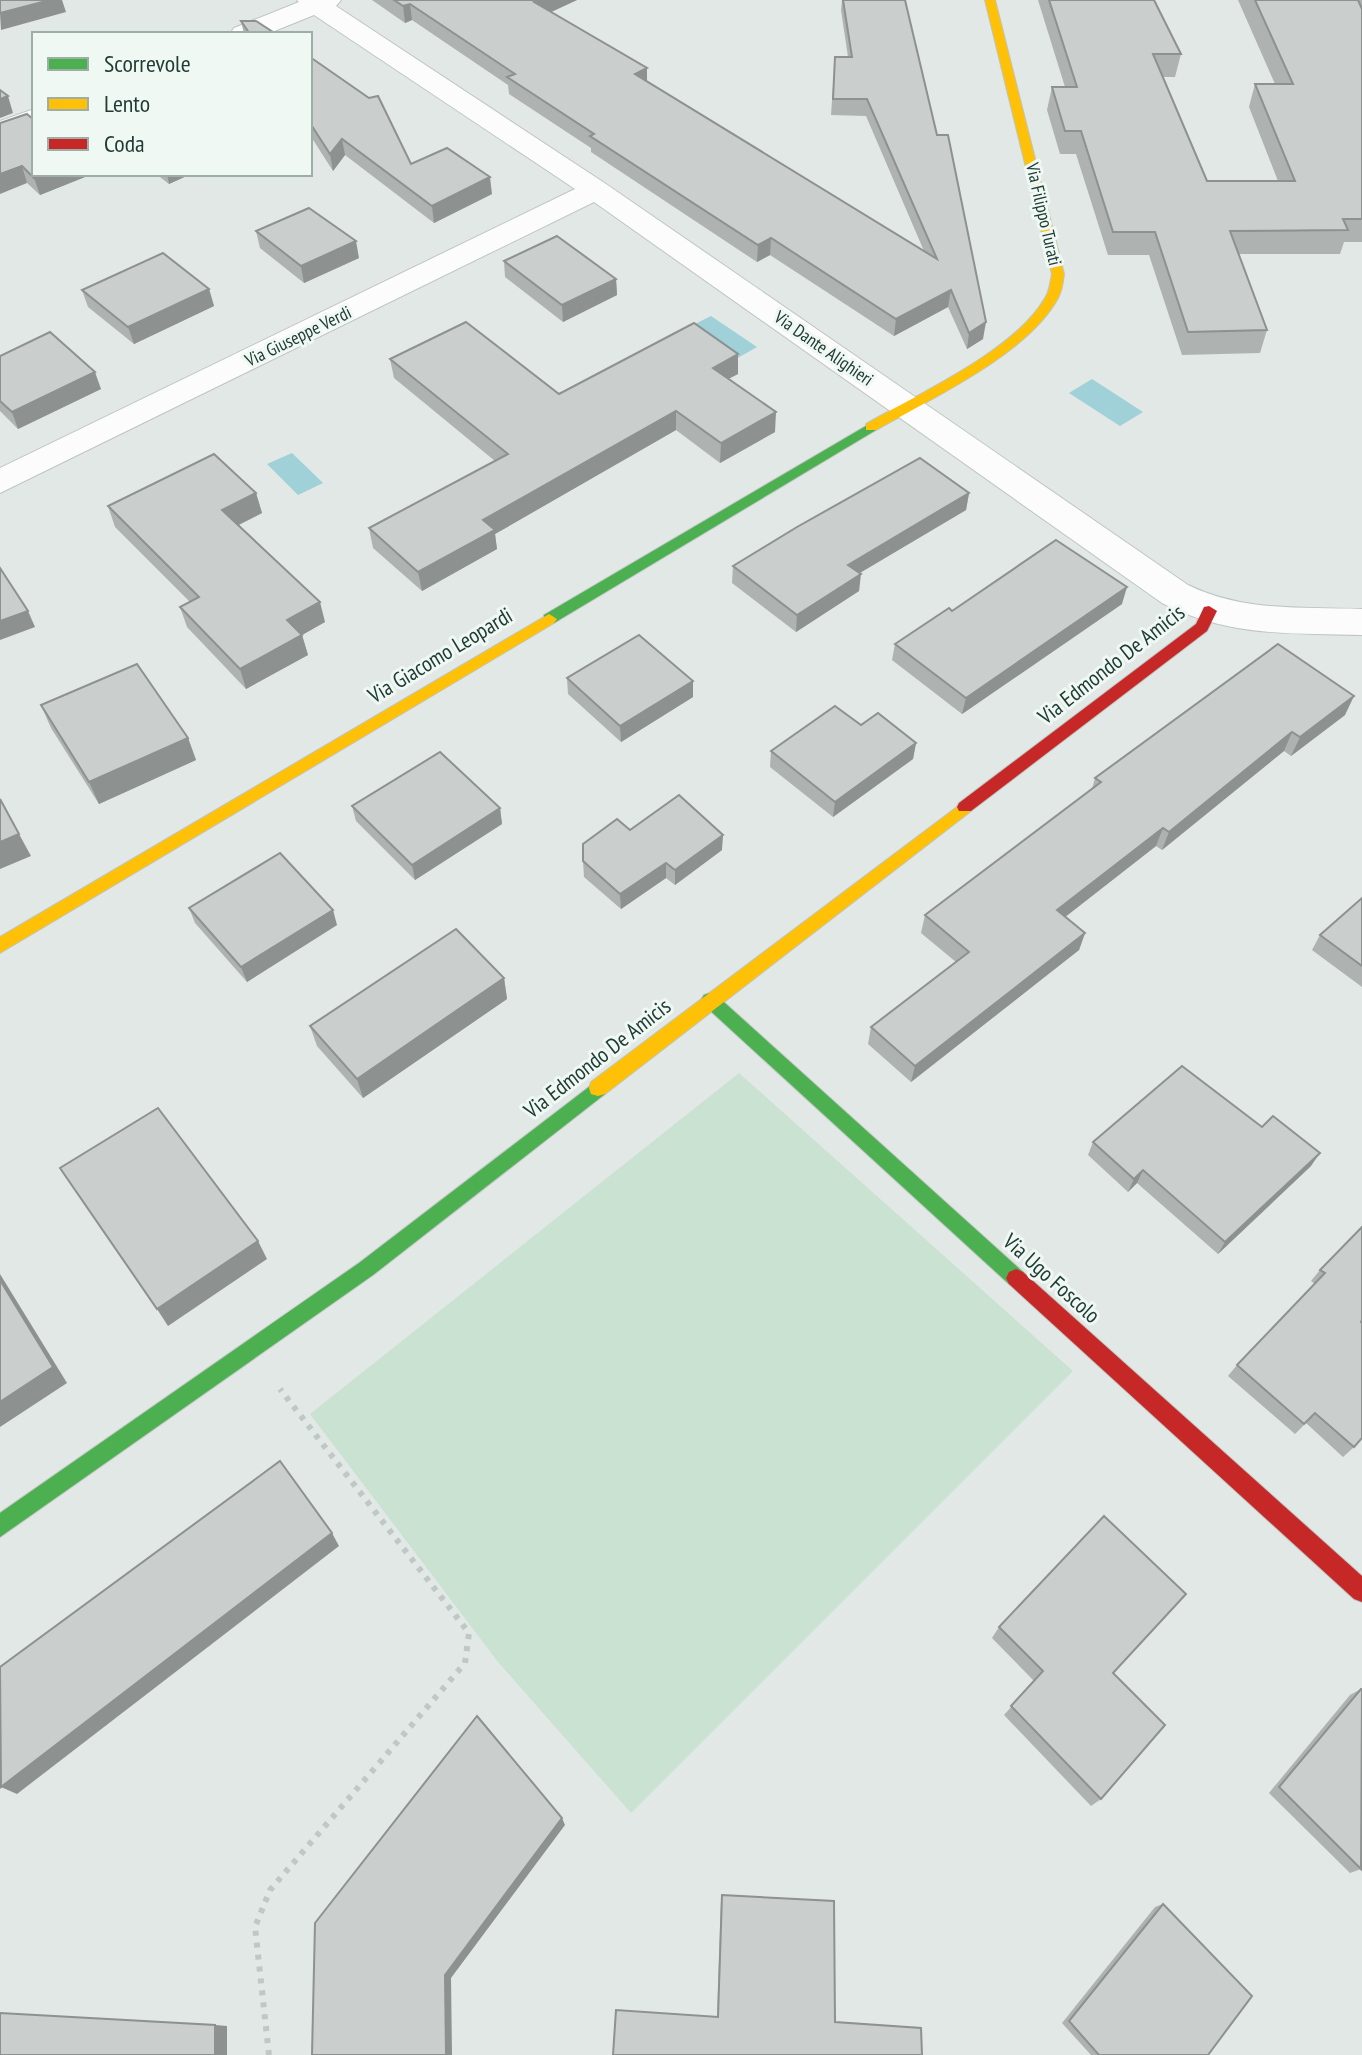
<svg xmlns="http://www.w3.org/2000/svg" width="1362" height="2055" font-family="'PT Sans Narrow',sans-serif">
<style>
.green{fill:#cae2d2}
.water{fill:#a0d0d8}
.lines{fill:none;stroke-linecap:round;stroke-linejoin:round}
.street-casing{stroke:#bfc5c2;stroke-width:2}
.fast-casing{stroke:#bec6c3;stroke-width:2}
.slow-casing{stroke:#bec6c3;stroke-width:2}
.jam-casing{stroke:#bec6c3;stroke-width:2}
.path{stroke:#bfc8c5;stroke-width:6;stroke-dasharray:5 7;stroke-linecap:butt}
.street{fill:#fbfcfb;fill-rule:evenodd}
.fast{fill:#4caf50;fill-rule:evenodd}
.slow{fill:#ffc107;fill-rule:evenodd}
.jam{fill:#c62828;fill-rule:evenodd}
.wall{fill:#aeb2b0}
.shaded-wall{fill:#8d9190}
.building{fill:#cacfcd;stroke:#8d9190;stroke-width:2}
.labels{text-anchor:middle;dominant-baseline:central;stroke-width:6;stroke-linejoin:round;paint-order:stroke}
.far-street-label{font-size:18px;fill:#203c35;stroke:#f0f8f4}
.street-label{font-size:22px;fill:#203c35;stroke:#f0f8f4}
</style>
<rect width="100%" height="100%" fill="#e2e8e5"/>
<polygon class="green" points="739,1073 1073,1371 631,1813 498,1662 310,1414"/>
<g class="water">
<polygon points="711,316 757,347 734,360 687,328"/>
<polygon points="1092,379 1143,412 1120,426 1069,393"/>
<polygon points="292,453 323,483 298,495 267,464"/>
</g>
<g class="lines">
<defs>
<g id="street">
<path d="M297 0H341L336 6 606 184 1188 585C1243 612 1302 607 1362 609V635C1289 633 1229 637 1162 603L594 202 0 493V468L575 189 314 15 267 34H230L234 28 299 2Z"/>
<polygon points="34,109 34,127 0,140 0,121"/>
</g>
<g id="fast">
<polygon points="871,423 876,424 876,430 554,623 544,623 544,615"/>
<polygon points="710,993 716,995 1023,1272 1026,1278 1023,1284 1016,1287 1009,1284 704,1005 701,1000 704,995"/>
<polygon points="598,1080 605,1082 607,1088 605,1094 373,1275 0,1537 0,1513 359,1263"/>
</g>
<g id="slow">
<path d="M985 0H995L1064 274C1063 282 1062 291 1058 298 1028 354 930 399 876 430H866V424C918 394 1016 350 1045 298 1050 291 1050 282 1052 274Z"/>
<polygon points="549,614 557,619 554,623 0,953 0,937"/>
<polygon points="965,801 971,803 973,807 971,811 605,1094 598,1096 591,1094 589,1088 591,1082"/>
</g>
<g id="jam">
<polygon points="1209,606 1217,611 1207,631 971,811 959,811 957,807 959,803 1196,624 1204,607"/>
<polygon points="1016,1269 1023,1272 1362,1576 1362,1602 1354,1599 1009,1284 1006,1278 1009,1272"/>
</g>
</defs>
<use href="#street" class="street-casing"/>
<use href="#fast" class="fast-casing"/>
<use href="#slow" class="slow-casing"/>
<use href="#jam" class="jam-casing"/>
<polyline class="path" points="269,2055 255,1927 270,1890 465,1663 469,1633 280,1389"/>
<use href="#street" class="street"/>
<use href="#fast" class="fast"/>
<use href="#slow" class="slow"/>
<use href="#jam" class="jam"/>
</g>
<g class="wall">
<polygon points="372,0 577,0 551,12 647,81 924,251 866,116 831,115 835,57 848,57 841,10 842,0 843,0 983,339 967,349 948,307 894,336 770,255 757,262 591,152 591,148 509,94 508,85 412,20 405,23"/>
<polygon points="1038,0 1154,0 1181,54 1175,77 1162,77 1207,181 1278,181 1249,107 1255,84 1275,84 1238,0 1362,0 1362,242 1344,242 1340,254 1239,254 1267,330 1260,353 1182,355 1149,255 1108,255 1076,154 1060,154 1047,110 1052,87 1065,87"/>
<polygon points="241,21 276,34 244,34"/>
<polygon points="310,57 411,164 492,194 434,223 345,155 333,171 310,135"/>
<polygon points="0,123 85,177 40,195 27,183"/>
<polygon points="156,174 191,174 169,184"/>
<polygon points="256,231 359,258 304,283 260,248"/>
<polygon points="504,261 616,279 617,295 563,322 505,277"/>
<polygon points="209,289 214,306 134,344 88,307 82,290"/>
<polygon points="0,356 101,389 18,429 0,411"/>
<polygon points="390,359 559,394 738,374 729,378 775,432 720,463 676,430 495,534 497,549 422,591 373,548 369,528 495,461 394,378"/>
<polygon points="256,493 262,513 239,525 325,622 302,635 308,655 246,689 187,627 180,607 190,602 115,527 108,506"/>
<polygon points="969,493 966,510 860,573 859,591 796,632 732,583 733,566"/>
<polygon points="1122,604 962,714 892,660 895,644 952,611"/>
<polygon points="567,678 693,697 621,742 568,694"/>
<polygon points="41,705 188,738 196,760 99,804 51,728"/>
<polygon points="1345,715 1291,756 1284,751 1162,850 1156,846 1065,917 1085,933 1079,950 911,1082 868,1044 871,1027 956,962 921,933 925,915 1092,789 1095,778"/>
<polygon points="916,743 913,759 833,817 770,767 771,751"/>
<polygon points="352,806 500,808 502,824 415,880 356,821"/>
<polygon points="630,830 722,850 675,885 666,878 621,909 584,877 583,861"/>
<polygon points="1362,898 1362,987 1312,950 1320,935"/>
<polygon points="189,908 337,925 247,982 195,923"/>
<polygon points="504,978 507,999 363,1098 317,1046 310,1026"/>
<polygon points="1262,1127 1311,1166 1218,1254 1137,1183 1128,1192 1088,1155 1093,1142"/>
<polygon points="1362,1227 1361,1322 1354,1447 1343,1457 1306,1423 1295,1434 1228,1376 1237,1365 1315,1284 1311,1281 1320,1270"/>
<polygon points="999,1627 1113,1673 1101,1799 1091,1806 1004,1715 1034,1681 992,1638"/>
<polygon points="1361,1689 1361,1869 1350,1873 1269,1793 1350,1695"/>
<polygon points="722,1895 834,1901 717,2016 721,1900"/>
<polygon points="1163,1904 1208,2055 1091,2055 1062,2023 1155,1907"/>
</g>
<g class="shaded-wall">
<polygon points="50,0 62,0 66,12 1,30 0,13"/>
<polygon points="539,0 577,0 536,19 534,2"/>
<polygon points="410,4 412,20 405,23 403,6"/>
<polygon points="647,68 647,85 635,74"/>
<polygon points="8,96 13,113 0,118 0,99"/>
<polygon points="342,139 345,155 333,171 330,154"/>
<polygon points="22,166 27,183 0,194 0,174"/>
<polygon points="45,174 84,174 85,177 40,195 34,178"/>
<polygon points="167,174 191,174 169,184"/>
<polygon points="490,177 492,194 434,223 432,206"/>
<polygon points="771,238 770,255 757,262 758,245"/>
<polygon points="356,241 359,258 304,283 301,266"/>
<polygon points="616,279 617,295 563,322 562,305"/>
<polygon points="209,289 214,306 134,344 128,327"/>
<polygon points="951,290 948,307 894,336 896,319"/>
<polygon points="986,322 983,339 967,349 969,333"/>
<polygon points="738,354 738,374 713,387 713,368"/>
<polygon points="95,372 101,389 18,429 12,412"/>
<polygon points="676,411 676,430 495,534 497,549 422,591 418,572 483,520"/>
<polygon points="776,412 775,432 720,463 721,443"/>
<polygon points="256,493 262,513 228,530 222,510"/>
<polygon points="969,493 966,510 846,581 848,565"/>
<polygon points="861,574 859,591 796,632 797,615"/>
<polygon points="1127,587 1122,604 962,714 966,698"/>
<polygon points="320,602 325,622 302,635 308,655 246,689 240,669 287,620"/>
<polygon points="28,611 35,627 0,640 0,621"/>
<polygon points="693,681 693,697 621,742 620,726"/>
<polygon points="1354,696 1345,715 1291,756 1300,737"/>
<polygon points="1292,732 1284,751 1162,850 1169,832"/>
<polygon points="188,738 196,760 99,804 89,782"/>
<polygon points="916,743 913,759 833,817 835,802"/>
<polygon points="500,808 502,824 415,880 412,865"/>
<polygon points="1163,828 1156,846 1051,928 1057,910"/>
<polygon points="19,834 31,856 0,869 0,842"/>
<polygon points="723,835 722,850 675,885 675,870"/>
<polygon points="666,863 666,878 621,909 620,894"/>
<polygon points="333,910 337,925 247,982 241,967"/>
<polygon points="1085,933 1079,950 911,1082 915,1066"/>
<polygon points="504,978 507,999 363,1098 357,1079"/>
<polygon points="1320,1153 1311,1166 1218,1254 1225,1242"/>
<polygon points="1143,1170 1137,1183 1128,1192 1134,1179"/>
<polygon points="258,1241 267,1259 168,1326 157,1309"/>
<polygon points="0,1274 67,1383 0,1427"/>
<polygon points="332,1533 339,1546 17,1794 1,1787"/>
<polygon points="562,1818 565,1825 451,1978 452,2055 446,2055 445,1975"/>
<polygon points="215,2025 227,2026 227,2055 215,2055"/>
</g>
<g class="building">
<polygon points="0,0 50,0 0,13"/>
<polygon points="394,0 539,0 534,2 647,68 635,74 937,259 867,99 833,99 835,57 852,57 843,0 905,0 937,135 948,135 986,322 969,333 951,290 896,319 771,238 758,245 590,136 594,134 507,77 515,74 410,4 403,6"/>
<polygon points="1049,0 1154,0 1181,54 1153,54 1207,181 1295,181 1255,84 1293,84 1255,0 1358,0 1362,9 1362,219 1343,219 1348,230 1230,231 1267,330 1188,332 1155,232 1113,232 1081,131 1065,131 1052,87 1077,87"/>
<polygon points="241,21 256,21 276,34 250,34"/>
<polygon points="310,57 369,98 378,96 411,164 447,148 490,177 432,206 342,139 330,154 310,123"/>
<polygon points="0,90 8,96 0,99"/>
<polygon points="27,114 34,120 34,174 45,174 34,178 22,166 0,174 0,123"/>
<polygon points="309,208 356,241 301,266 256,231"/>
<polygon points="557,236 616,279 562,305 504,261"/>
<polygon points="163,253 209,289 128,327 82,290"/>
<polygon points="466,322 559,394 694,323 738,354 713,368 776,412 721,443 676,411 483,520 495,530 418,572 369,528 508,454 390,359"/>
<polygon points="50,332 95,372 12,412 0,401 0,356"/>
<polygon points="214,454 256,493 222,510 320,602 287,620 302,635 240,669 180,607 199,597 108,506"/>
<polygon points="920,458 969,493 848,565 861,574 797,615 733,566 797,527"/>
<polygon points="1056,540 1127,587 966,698 895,644 949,608 952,611"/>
<polygon points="0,568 28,611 0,621"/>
<polygon points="639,635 693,681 620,726 567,678"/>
<polygon points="1278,644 1354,696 1300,737 1292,732 1169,832 1163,828 1057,910 1085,933 915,1066 871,1027 969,952 925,915 1101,782 1095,778"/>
<polygon points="137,664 188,738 89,782 41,705"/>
<polygon points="835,706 861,725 878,713 916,743 835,802 771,751"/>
<polygon points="440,752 500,808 412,865 352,806"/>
<polygon points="679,795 723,835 675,870 666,863 620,894 583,861 583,844 617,819 630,830"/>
<polygon points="0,799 19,834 0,842"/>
<polygon points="280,853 333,910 241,967 189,908"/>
<polygon points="1362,898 1362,966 1320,935"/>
<polygon points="456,929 504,978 357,1079 310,1026"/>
<polygon points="1182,1066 1262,1127 1273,1116 1320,1153 1225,1242 1143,1170 1134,1179 1093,1142"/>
<polygon points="158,1108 258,1241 157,1309 60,1168"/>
<polygon points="1362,1227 1362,1320 1361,1322 1362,1323 1362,1438 1354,1447 1315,1413 1304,1424 1237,1365 1325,1273 1320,1270"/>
<polygon points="0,1280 53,1367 0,1402"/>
<polygon points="280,1461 332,1533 1,1787 0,1667"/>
<polygon points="1104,1516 1186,1594 1113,1673 1165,1725 1101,1799 1011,1706 1043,1671 999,1627"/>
<polygon points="1361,1689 1362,1689 1361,1869 1279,1787"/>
<polygon points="477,1716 562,1818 445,1975 446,2055 312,2055 315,1923"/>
<polygon points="722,1895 834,1901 835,2022 921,2028 922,2055 613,2055 616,2010 718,2017"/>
<polygon points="1163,1904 1252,1996 1208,2055 1099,2055 1069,2021"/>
<polygon points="0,2013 215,2025 215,2055 0,2055"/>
</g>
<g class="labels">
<g class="far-street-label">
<text transform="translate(1044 214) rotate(77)">Via Filippo Turati</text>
<text transform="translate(298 336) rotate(-26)">Via Giuseppe Verdi</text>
<text transform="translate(824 348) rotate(35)">Via Dante Alighieri</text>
</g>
<g class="street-label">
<text transform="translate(440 655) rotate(-31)">Via Giacomo Leopardi</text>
<text transform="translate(1111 664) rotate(-38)">Via Edmondo De Amicis</text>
<text transform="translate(597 1058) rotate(-38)">Via Edmondo De Amicis</text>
<text transform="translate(1052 1278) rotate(42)">Via Ugo Foscolo</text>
</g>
</g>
<rect x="32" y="32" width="280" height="144" fill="#f0f8f4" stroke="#9dada8" stroke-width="2"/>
<rect x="48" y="58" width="40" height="12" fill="#4caf50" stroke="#9dada8" stroke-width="2"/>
<text x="104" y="72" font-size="24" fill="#203c35">Scorrevole</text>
<rect x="48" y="98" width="40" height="12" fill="#ffc107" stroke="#9dada8" stroke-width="2"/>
<text x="104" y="112" font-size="24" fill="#203c35">Lento</text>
<rect x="48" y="138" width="40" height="12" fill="#c62828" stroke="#9dada8" stroke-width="2"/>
<text x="104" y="152" font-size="24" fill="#203c35">Coda</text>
</svg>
